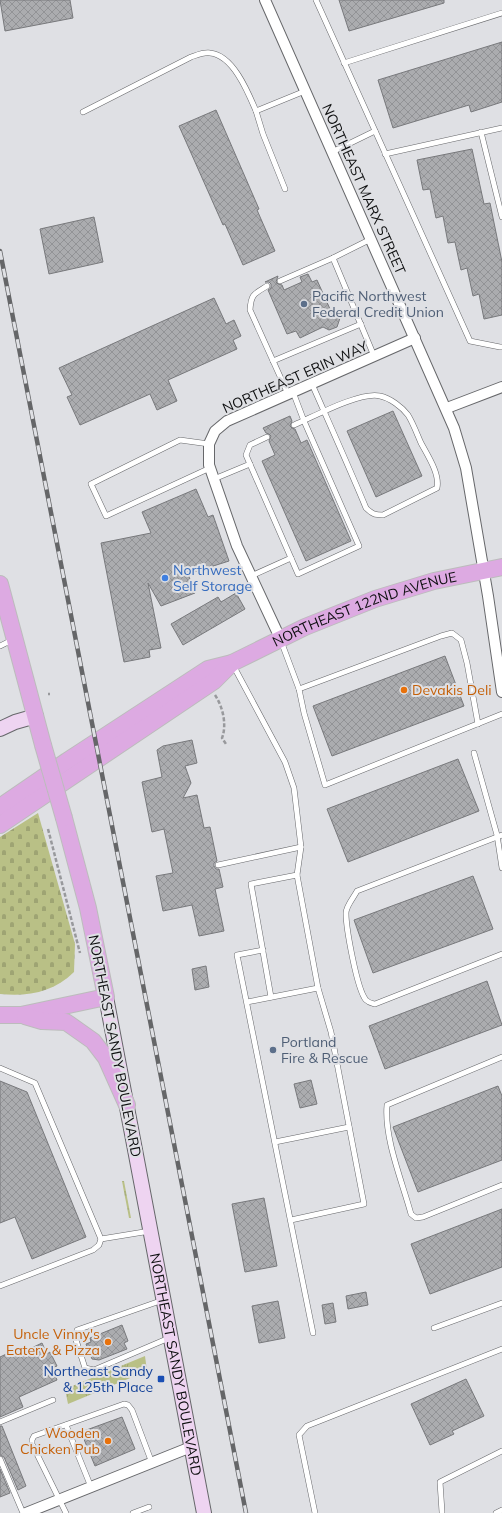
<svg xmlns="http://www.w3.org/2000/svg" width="502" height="1513" font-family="Mulish,sans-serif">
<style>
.grass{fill:url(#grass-tufts)}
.wetland{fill:url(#wetland-marsh)}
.cemetery{fill:url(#cemetery-stones)}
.building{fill:url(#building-cross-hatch);stroke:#78797c}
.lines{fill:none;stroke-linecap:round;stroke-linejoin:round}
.lane-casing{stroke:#66676a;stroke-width:6}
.street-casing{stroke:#66676a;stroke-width:12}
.secondary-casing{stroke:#66676a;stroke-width:16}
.primary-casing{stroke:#bcbcbc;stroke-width:18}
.path{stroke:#98999c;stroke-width:2.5;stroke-dasharray:4 2;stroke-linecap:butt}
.lane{stroke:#fff;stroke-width:5}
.street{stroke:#fff;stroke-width:10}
.secondary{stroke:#eed4f1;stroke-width:14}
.primary{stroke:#ddaae2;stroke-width:16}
.rail-casing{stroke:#656668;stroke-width:4.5}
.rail{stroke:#dfe0e4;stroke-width:3;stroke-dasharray:9;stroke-linecap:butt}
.primary-bridge-casing{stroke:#bcbcbc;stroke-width:18;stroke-linecap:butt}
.primary-bridge{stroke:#ddaae2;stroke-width:16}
.service-dot{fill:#5c6f8a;stroke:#dfe0e4;stroke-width:1.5}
.shop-dot{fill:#3f7fe0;stroke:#dfe0e4;stroke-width:1.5}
.food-dot{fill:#e8710a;stroke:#dfe0e4;stroke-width:1.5}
.transit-dot{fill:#1a4fb4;stroke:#dfe0e4;stroke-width:1.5}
.labels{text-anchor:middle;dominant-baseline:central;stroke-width:4;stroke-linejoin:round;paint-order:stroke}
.street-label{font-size:14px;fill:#0e0f10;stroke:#dfe0e4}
.service-label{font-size:14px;fill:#4e5e75;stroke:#dfe0e4;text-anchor:start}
.shop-label{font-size:14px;fill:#366cbe;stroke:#dfe0e4;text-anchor:start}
.food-label{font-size:14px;fill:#c56008;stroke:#dfe0e4;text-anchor:end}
.transit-label{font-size:14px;fill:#164399;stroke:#dfe0e4;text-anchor:end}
</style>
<defs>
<pattern id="grass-tufts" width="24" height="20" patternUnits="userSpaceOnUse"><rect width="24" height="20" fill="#b9c086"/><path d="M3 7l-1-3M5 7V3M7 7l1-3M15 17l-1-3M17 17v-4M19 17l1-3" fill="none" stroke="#9ea473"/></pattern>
<pattern id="wetland-marsh" width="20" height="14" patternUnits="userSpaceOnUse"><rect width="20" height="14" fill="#b9c086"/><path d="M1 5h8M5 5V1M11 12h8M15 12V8" fill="none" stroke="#9ea473"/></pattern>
<pattern id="cemetery-stones" width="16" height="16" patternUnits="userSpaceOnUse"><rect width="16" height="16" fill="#b9c086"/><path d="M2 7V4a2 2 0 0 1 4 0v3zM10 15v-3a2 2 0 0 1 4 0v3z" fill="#9ea473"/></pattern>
<pattern id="building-cross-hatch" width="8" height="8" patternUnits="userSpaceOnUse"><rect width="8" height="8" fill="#abacaf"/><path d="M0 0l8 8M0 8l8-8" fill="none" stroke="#929396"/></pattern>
</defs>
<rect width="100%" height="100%" fill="#dfe0e4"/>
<polygon class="grass" points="145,1356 147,1371 68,1404 65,1389"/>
<polygon class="wetland" points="122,1181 124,1181 131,1218 129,1218"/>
<path class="cemetery" d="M38 813 75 944 74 972C54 992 28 997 0 994V837Z"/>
<g class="building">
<polygon points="0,0 70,0 73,18 5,31"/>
<polygon points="339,0 444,0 444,3 349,31"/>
<polygon points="502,42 502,102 471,112 469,105 393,128 378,80"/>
<polygon points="216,110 259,209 257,210 275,251 243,265 225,224 223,225 179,126"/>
<polygon points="472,149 484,204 490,203 502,262 502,315 484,319 479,294 473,296 467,268 461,270 455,242 448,243 443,216 436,218 430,189 423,190 417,160"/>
<polygon points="94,217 103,262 49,274 40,229"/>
<polygon points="308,274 312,282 317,280 330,309 336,312 340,318 337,327 329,330 323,327 300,338 296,331 287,334 268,290 271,288 271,284 269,282 265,282 278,276 276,282 278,284 282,285 284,290 302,282 300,277"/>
<polygon points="214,298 226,324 234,320 241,336 233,340 237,349 168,380 177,401 157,410 150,394 80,425 67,397 72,395 59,368"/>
<polygon points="393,411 422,476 376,497 347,431"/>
<polygon points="290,416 292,421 290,426 292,428 295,429 301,443 307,440 351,541 306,561 262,461 275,455 269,441 271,436 269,434 266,433 263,428"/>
<polygon points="196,489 208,517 213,515 229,561 188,574 195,593 161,606 148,583 161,648 149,650 150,657 124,662 101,543 151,533 142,512"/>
<polygon points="236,593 245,609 183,645 171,624 218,597 221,602"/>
<polygon points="445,656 464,706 332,756 313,706"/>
<polygon points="192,740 197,763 185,766 191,783 183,798 197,795 204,828 210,827 217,861 214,863 214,866 216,869 219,869 223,887 215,889 224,931 199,936 192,905 163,911 156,876 173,873 164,829 152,832 142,782 162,777 157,750 163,746"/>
<polygon points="458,759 479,811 348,862 327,809"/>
<polygon points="473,876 493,929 373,973 354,920"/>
<polygon points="206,966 209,987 195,990 192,969"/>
<polygon points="487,981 502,1025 385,1069 369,1026"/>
<polygon points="311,1080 317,1104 300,1108 294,1084"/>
<polygon points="0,1081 27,1092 86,1237 32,1259 15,1217 0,1223"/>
<polygon points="498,1086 502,1096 502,1160 418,1192 393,1127"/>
<polygon points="264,1198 277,1266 245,1272 232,1204"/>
<polygon points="502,1209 502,1267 430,1294 411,1244"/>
<polygon points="366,1292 368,1305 348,1309 346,1296"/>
<polygon points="278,1301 285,1338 259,1343 252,1306"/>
<polygon points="333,1303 336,1322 325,1324 322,1305"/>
<polygon points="122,1325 128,1341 124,1343 127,1349 99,1360 92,1359 86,1344 91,1342 90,1338"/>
<polygon points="42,1343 47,1354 50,1352 57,1366 52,1368 57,1380 19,1397 23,1407 0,1417 0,1357 15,1350 17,1355"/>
<polygon points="466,1379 484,1416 452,1431 454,1434 430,1445 411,1404"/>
<polygon points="122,1417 135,1449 95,1466 81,1432"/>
<polygon points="0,1426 2,1426 26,1486 18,1490 4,1457 0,1455"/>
<polygon points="0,1469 10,1493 0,1497"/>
</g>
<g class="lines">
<defs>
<g id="lane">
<polyline points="316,0 470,341 500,347 502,347"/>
<polyline points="344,63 502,13"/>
<polyline points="256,111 263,134 285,189"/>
<path d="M83 112 191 57C197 55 204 52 210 53 233 55 248 92 256 111L305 91"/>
<polyline points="481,132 502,217"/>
<polyline points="332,152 375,131"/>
<polyline points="385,154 502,128"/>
<polyline points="333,258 374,356"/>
<polyline points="280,281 333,258 371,239"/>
<path d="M267 286C254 294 251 294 250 310L288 394"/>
<polyline points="273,361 361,324"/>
<path d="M294 425C313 417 361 391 380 396 390 398 402 407 408 415 413 423 417 434 421 443 428 456 440 474 437 488L383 515C375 515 372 514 366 508 349 467 330 425 312 384"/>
<polyline points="267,437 250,445 246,455 298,574 359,546 304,421 293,392"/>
<polyline points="209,444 180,440 91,484 106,516 210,468"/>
<polyline points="214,479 250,464"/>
<polyline points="251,576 291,558"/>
<polyline points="281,641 299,689 304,713 325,785 502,714"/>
<polyline points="0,646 12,640"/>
<polyline points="233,665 285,762 294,788 301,847 297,875 318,988 247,1002"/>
<polyline points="299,689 441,636 452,633 461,640 467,663 478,724"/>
<polyline points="474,753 497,835 502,868"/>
<path d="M502 835 357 891C354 897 346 906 346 913 346 928 357 990 366 1000 369 1003 371 1003 375 1004L502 954"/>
<polyline points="218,865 301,847"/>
<polyline points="263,950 237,955 313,1333"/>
<polyline points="271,997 251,884 297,875"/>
<path d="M502 1057 387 1105C384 1138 402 1181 411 1214L416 1218 423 1217 502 1185"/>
<polyline points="0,1068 35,1083 101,1239 150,1231"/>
<polyline points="275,1142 349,1127"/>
<polyline points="291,1220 364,1204 331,1032 318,988"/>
<polyline points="0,1286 93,1250 99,1245 101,1239"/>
<polyline points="163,1300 77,1330 76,1340 85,1368 94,1370 169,1338"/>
<polyline points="434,1328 502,1303"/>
<polyline points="0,1422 53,1400"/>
<polyline points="66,1425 91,1487"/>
<polyline points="0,1459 23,1513"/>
<polyline points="442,1512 440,1482 502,1451"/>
<polyline points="66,1513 32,1444 32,1440 34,1436 124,1404 128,1405 132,1410 152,1463"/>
<polyline points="133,1513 149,1507"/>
<polyline points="315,1513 299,1435 307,1426 502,1349"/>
<polyline points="496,1513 502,1510"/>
</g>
<g id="street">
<polyline points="265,0 454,428 466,468 488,596 502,692"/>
<polyline points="447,408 502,387"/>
<polyline points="280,638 237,546 209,465 209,444 215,431 227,421 415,338"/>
<polyline points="26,1513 191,1447"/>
</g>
<g id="secondary">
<polyline points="0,729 15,722 36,716"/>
<path id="s1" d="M106 997 204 1513"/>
</g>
<g id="primary">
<polyline points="0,584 43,745"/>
<path id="s2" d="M0 807 67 761 208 669 232 663 305 627 375 599 434 581 502 567"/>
<polyline points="0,825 214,681 232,663"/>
<polyline points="0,1015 21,1015 106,997 88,908 64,818"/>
<polyline points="25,1016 42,1021 66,1022 93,1041 106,1058 127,1105"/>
</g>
</defs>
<use href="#lane" class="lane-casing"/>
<use href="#street" class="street-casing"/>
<use href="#secondary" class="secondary-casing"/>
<use href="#primary" class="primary-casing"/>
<g class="path">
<polyline points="48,694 50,694"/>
<path d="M215 695C223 707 227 725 222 738L226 744"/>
<polyline points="48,829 80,953"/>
</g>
<use href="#lane" class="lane"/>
<use href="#street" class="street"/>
<use href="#secondary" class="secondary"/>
<use href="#primary" class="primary"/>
<defs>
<polyline id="rail" points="0,251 246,1513"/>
</defs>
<use href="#rail" class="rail-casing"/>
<use href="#rail" class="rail"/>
<defs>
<polyline id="primary-bridge" points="43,745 64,818"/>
</defs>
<use href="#primary-bridge" class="primary-bridge-casing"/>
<use href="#primary-bridge" class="primary-bridge"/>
</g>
<g class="service-dot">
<circle cx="304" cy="304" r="4"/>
<circle cx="273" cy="1050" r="4"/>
</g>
<circle class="shop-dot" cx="165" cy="578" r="4"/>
<g class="food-dot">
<circle cx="404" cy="690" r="4"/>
<circle cx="108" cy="1342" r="4"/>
<circle cx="108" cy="1441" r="4"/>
</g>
<rect class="transit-dot" x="157" y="1375" width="8" height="8" rx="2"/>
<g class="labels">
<g class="street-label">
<text transform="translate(364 189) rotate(66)">NORTHEAST MARX STREET</text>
<text transform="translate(295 377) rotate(-24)">NORTHEAST ERIN WAY</text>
<text stroke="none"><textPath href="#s2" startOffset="418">NORTHEAST 122ND AVENUE</textPath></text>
<text transform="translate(115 1046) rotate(79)">NORTHEAST SANDY BOULEVARD</text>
<text stroke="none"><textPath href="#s1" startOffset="374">NORTHEAST SANDY BOULEVARD</textPath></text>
</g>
<g class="service-label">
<text x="312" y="296">Pacific Northwest<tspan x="312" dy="16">Federal Credit Union</tspan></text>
<text x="281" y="1042">Portland<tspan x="281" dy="16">Fire &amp; Rescue</tspan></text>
</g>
<g class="shop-label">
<text x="173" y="570">Northwest<tspan x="173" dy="16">Self Storage</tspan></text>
</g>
<g class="food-label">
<text x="412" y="690" text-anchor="start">Devakis Deli</text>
<text x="100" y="1334">Uncle Vinny's<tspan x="100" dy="16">Eatery &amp; Pizza</tspan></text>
<text x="100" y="1433">Wooden<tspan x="100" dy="16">Chicken Pub</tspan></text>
</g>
<g class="transit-label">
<text x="153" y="1371">Northeast Sandy<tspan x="153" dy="16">&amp; 125th Place</tspan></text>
</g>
</g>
</svg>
